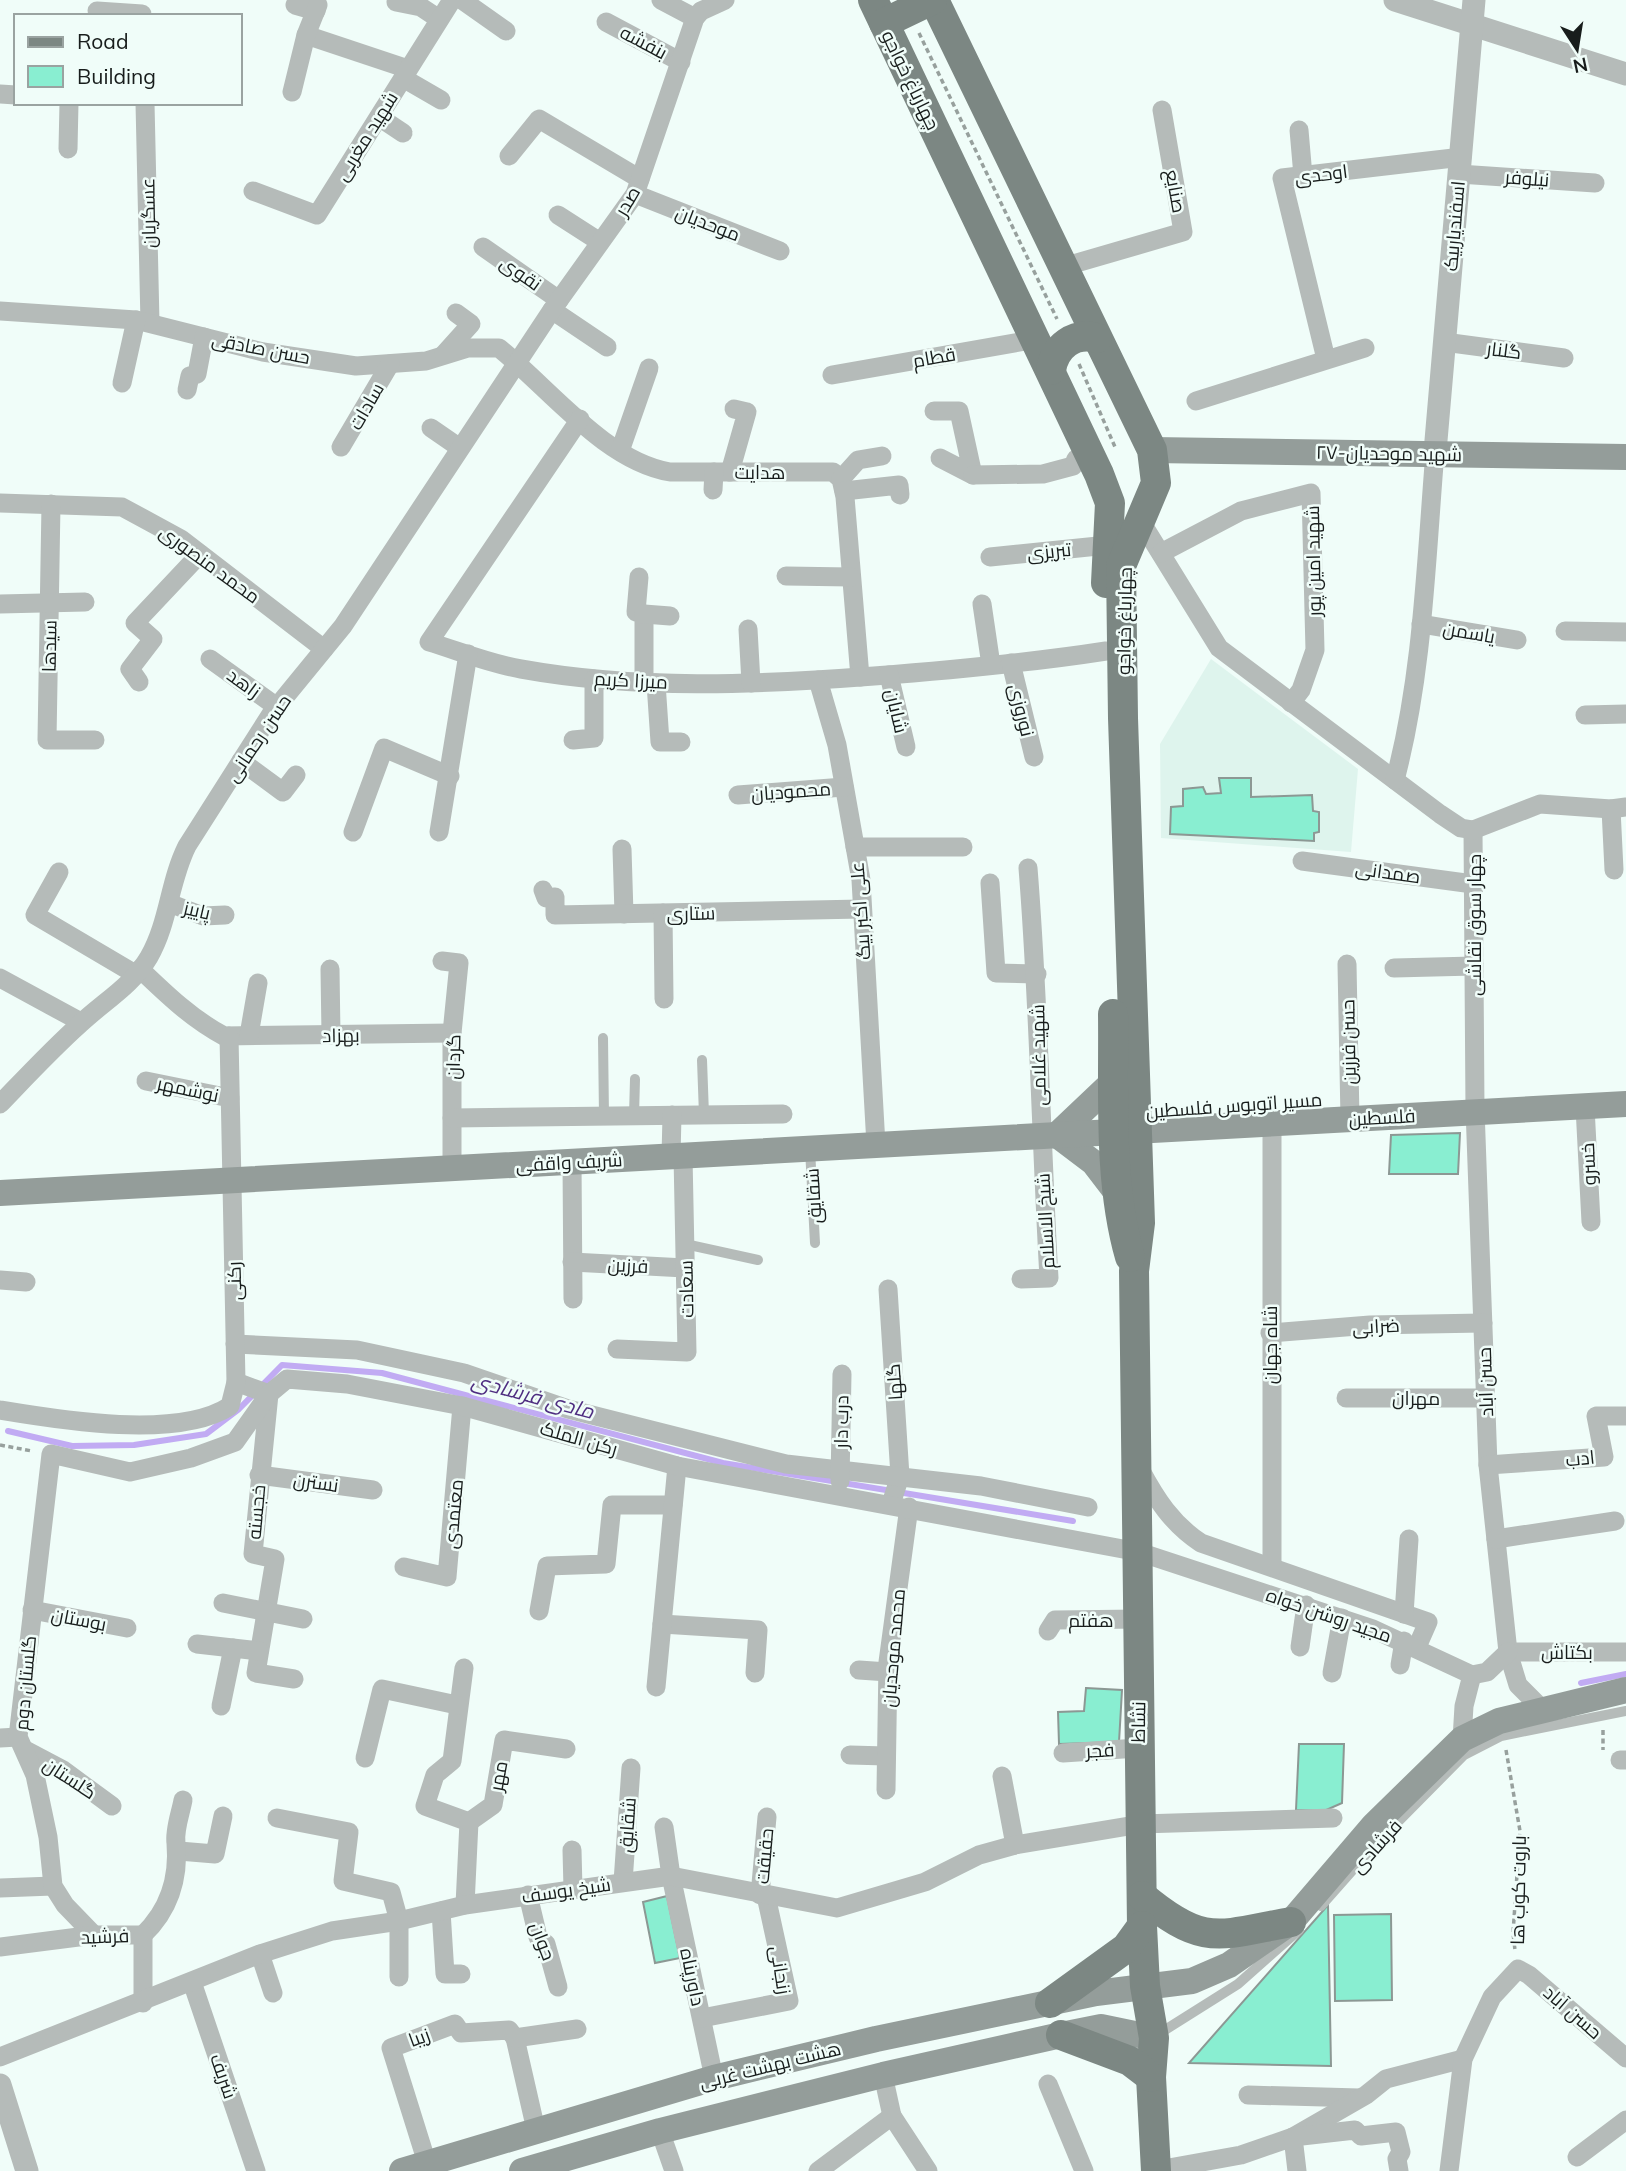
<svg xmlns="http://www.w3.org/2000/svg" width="1626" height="2171" font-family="Mulish,Cairo,sans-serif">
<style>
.built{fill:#def4ed}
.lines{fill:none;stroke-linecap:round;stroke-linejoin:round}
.stream{stroke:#c1abf3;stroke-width:6}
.building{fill:#89eed1;stroke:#8c9894;stroke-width:2}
.path{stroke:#97a09d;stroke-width:3.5;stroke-dasharray:5 3.5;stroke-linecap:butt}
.service{stroke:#b5bbb9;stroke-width:10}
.minor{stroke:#b5bbb9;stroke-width:19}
.tertiary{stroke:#b5bbb9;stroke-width:23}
.secondary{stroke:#949d9a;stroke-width:26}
.primary{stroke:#7c8783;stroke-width:30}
.labels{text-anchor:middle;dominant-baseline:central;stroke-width:5;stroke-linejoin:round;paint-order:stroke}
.street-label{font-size:19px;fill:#181d1c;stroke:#f0fdf9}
.water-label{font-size:21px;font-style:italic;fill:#4f2e81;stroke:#f0fdf9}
</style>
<rect width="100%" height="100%" fill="#f0fdf9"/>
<polygon class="built" points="1211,659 1358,769 1351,852 1161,838 1160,744"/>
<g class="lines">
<g class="stream">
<polyline points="8,1431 72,1446 134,1445 206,1434 239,1409 282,1365 382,1373 723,1463 1073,1521"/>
<polyline points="1581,1683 1626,1674"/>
</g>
</g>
<g class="building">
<polygon points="1219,778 1251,778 1251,797 1312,795 1313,811 1319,812 1319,832 1314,833 1314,841 1170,834 1171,807 1183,806 1183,789 1203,787 1206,794 1221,793"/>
<polygon points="1460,1133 1458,1174 1389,1174 1391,1135"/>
<polygon points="1086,1688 1122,1690 1119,1742 1059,1744 1058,1712 1084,1711"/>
<polygon points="1299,1744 1344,1744 1342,1803 1324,1811 1296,1810"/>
<polygon points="667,1896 680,1958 655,1963 643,1902"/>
<polygon points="1328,1905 1331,2066 1189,2063"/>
<polygon points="1391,1914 1392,2000 1335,2001 1334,1915"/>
</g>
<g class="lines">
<g class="path">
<polyline points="919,33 1057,319"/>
<polyline points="1079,364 1115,447"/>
<polyline points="0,1445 32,1451"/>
<polyline points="1603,1730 1603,1750"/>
<polyline points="1506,1750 1520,1831 1513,1933 1515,1950"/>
</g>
<g class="service">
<polyline points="603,1038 604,1116"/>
<polyline points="702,1060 704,1115"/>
<polyline points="634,1116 635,1079"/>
<polyline points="810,1149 815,1243"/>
<polyline points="685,1244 758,1260"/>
<polyline points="1321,1906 1374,1846 1464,1755 1501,1736 1626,1711"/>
<polyline points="1157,2035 1238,1984 1299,1930"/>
</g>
<g class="minor">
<polyline points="462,0 506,31"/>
<polyline points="661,0 695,18"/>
<polyline points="396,2 421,7 439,19"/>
<polyline points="295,5 316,11"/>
<polyline points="97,11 142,14"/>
<polyline points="606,22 681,62"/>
<polyline points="306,35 408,69"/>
<polyline points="403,78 441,100"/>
<polyline points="292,92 306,35 318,5"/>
<polyline points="0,94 16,95"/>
<polyline points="145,103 150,323"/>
<polyline points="379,117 403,133"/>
<polyline points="1299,130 1303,176"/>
<polyline points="68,149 69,103"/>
<polyline points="509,156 539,119 640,179"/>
<polyline points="1459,174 1595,183"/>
<polyline points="253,191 317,215 452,0"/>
<polyline points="635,194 780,251"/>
<polyline points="558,215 600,242"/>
<polyline points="483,247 559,300"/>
<polyline points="1063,267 1183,232 1162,110"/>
<polyline points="552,310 607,347"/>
<path d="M0 311 136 320 263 352 356 366 426 361 468 348H499C550 389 605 461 670 472H833L841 479 845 497 860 677"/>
<polyline points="1444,342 1564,358"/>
<polyline points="444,354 471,324 456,313"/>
<polyline points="1326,359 1282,178 1462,157"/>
<polyline points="832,375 1037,339"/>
<polyline points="122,383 136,320"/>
<polyline points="187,390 190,376 197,374 204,337"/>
<polyline points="1196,401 1365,348"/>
<polyline points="934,411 959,411 973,475 940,458"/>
<path d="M580 419 429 642C459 651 490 664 521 669 637 690 757 685 874 676 951 670 1029 663 1106 651"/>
<polyline points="431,428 460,448"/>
<polyline points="341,447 390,364"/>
<polyline points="620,451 649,368"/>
<polyline points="730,472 747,412 734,409"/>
<polyline points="973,475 1043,474 1073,466 1076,459 1090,454"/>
<polyline points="841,479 858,460 882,456"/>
<polyline points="713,490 714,472"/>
<polyline points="844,491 899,485 900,495"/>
<polyline points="0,503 122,507 181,539 324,649"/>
<polyline points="51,504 47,740 95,740"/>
<polyline points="1140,520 1219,648 1440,814 1461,828 1473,830 1475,1109 1488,1465 1508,1652 1518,1685 1543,1710"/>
<polyline points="1161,553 1241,511 1311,493 1315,650 1301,690 1291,703"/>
<polyline points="990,557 1108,545"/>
<polyline points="786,576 851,577"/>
<polyline points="639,577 636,612 644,614 644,682"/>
<polyline points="0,604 85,602"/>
<polyline points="982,604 991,665"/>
<polyline points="644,614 670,616"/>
<polyline points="1421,624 1517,640"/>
<polyline points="748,629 751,683"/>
<polyline points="1565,631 1626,632"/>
<polyline points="210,659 277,707"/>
<polyline points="1011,663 1034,757"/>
<polyline points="889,675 906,747"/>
<polyline points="818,680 837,745 861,880 876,1145"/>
<polyline points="139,682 130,669 153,639 135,623 200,554"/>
<polyline points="656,683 660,742 681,742"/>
<polyline points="1585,715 1626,714"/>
<polyline points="573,740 594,738 594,679"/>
<polyline points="241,761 283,792 296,775"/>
<path d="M1395 780C1423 674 1426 561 1435 452"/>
<polyline points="738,795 844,787"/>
<polyline points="1611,809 1614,870"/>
<polyline points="1473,830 1540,804 1611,809 1626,807"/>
<polyline points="353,832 384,748 450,776"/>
<polyline points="439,832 468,654"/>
<polyline points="855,847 963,847"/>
<polyline points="622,849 624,914"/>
<polyline points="1302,861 1473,884"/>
<polyline points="59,872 35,915 135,974"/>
<polyline points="990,883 996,973 1037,974"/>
<polyline points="543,890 546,898 555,897 555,915 862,909"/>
<polyline points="169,903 203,916 225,915"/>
<polyline points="663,913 664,999"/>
<polyline points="442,961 459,963 452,1033 452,1169"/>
<polyline points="1347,964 1350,1119"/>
<polyline points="1394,968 1474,966"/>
<path d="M140 969C166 994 192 1019 224 1036L452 1033"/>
<polyline points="330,969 331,1035"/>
<polyline points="0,978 81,1022"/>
<polyline points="249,1035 258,983"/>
<polyline points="146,1081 230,1098"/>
<path d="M0 1104C26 1077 52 1049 80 1024 103 1002 132 986 149 957 169 922 169 882 187 846L271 714 343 626 552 310 635 194 695 18 701 11 725 0"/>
<polyline points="1585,1107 1591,1222"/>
<polyline points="452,1118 783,1114"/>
<polyline points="671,1157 672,1115"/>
<polyline points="572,1162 573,1299"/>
<polyline points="572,1262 685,1268"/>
<path d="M1021 1279 1049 1278C1041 1141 1039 1004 1028 868"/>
<polyline points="0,1280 26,1282"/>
<polyline points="888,1289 900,1476 891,1504"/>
<polyline points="1270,1333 1370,1325 1483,1323"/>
<polyline points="235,1344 357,1350 464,1373 568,1409 786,1464 981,1486 1088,1507"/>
<polyline points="617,1349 687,1352 683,1156"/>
<polyline points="236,1382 269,1394 253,1554 275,1559 256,1673 294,1679"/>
<polyline points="1346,1398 1485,1398"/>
<path d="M0 1410C60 1420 178 1440 230 1406L236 1382 229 1036"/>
<polyline points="1488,1465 1604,1457 1596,1416 1626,1416"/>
<path d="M1140 1469C1156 1499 1172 1524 1201 1543L1428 1622 1417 1647"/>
<polyline points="259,1475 373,1490"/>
<polyline points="840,1481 842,1374"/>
<polyline points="1496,1539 1615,1521"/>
<polyline points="404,1567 447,1577 462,1406"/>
<polyline points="1272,1567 1272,1123"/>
<polyline points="223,1603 303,1619"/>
<polyline points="32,1610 127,1628"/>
<polyline points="539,1611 547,1566 606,1564 612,1505 673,1505"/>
<polyline points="1404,1614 1409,1539"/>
<polyline points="662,1624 758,1630 755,1673"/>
<polyline points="1048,1631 1055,1620 1140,1619"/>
<polyline points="197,1644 259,1651"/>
<polyline points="1300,1647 1306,1605"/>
<polyline points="1508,1652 1626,1652"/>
<polyline points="1400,1665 1404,1641"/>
<polyline points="464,1668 452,1761 435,1775 425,1806 469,1822 465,1905"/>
<polyline points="859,1670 888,1672"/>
<polyline points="1332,1673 1342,1618"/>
<polyline points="656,1687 677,1466"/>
<polyline points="221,1706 233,1648"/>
<polyline points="0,1738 18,1737"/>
<polyline points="1462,1739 1464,1706 1472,1675"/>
<polyline points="27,1751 63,1770 112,1806"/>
<polyline points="1063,1753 1138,1748"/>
<polyline points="850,1755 886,1756"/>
<polyline points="365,1758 382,1689 457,1705"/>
<polyline points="1620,1760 1626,1760"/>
<polyline points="1002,1776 1015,1845"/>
<polyline points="886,1790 888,1662 909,1507"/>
<polyline points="277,1818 349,1832 343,1881 391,1892 399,1921 399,1977"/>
<polyline points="469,1822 493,1805 504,1740 566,1749"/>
<polyline points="664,1827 671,1876 714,2078"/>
<polyline points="572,1850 573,1889"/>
<polyline points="179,1851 215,1854 223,1816"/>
<polyline points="623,1882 631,1768"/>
<polyline points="0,1888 53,1886"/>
<polyline points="528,1895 538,1937 546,1944 558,1987"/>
<polyline points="760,1895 767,1817"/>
<polyline points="441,1911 445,1974 461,1974"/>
<polyline points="94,1935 65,1905 53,1886 48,1837 35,1775 18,1737 51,1454 130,1472 191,1458 235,1442 269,1394 287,1379 347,1384 462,1406 677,1466 1139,1552 1373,1629 1472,1675 1487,1672 1508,1652"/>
<path d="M143 1935C169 1910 179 1878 176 1843 174 1830 181 1812 183 1800"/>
<polyline points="0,1947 94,1935 143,1935"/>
<polyline points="260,1954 273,1993"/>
<polyline points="192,1982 256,2171"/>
<polyline points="143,2003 143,1935"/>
<polyline points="702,2018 789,2001 766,1896"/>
<polyline points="515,2038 536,2130"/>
<polyline points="0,2057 260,1954 332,1931 399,1921 465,1905 671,1876 837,1908 925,1882 979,1855 1015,1845 1141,1824 1333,1818"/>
<polyline points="883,2075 892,2116"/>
<polyline points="1048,2084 1084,2171"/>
<polyline points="1248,2095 1359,2098"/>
<polyline points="660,2131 674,2171"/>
<polyline points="1577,2157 1626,2120"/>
<polyline points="427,2163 391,2048 455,2024 461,2033 509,2030 515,2038 577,2029"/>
<polyline points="818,2171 892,2116 928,2171"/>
<polyline points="1152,2171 1241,2155 1293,2137 1366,2095 1386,2079 1463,2059"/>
<polyline points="1297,2171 1293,2137 1355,2130 1361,2136 1396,2132 1401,2152 1397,2159 1399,2171"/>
<polyline points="1449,2171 1463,2059 1492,1997 1518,1969 1529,1975 1626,2058"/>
</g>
<g class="tertiary">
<polyline points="1395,0 1626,74"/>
<polyline points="1435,452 1474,0"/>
<polyline points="0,2085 27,2171"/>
</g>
<g class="secondary">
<polyline points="1152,450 1626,457"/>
<polyline points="1114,1081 1057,1135 1094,1163 1117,1193"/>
<polyline points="0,1193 1626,1104"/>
<polyline points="402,2171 714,2078 876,2039 1096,1993 1192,1981 1229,1965 1291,1922 1374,1825 1462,1739 1499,1721 1626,1690"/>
<polyline points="522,2171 660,2131 883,2075 1061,2035 1101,2027 1154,2038"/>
</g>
<g class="primary">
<polyline points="873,0 1099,474 1110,503 1106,583"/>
<polyline points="934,0 1152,450 1156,483 1121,566 1123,718 1140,1223 1134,1271 1142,1926 1145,1986 1154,2038 1151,2077 1156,2171"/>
<polyline points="884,23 932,0"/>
<path d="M1051 370C1055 346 1074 332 1097 338"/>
<path d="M1113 1014C1114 1094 1108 1180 1130 1257"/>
<path d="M1142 1896C1204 1948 1219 1935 1291 1922"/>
<polyline points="1050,2003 1126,1948 1142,1926"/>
<polyline points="1061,2035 1130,2061 1151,2077"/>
</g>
</g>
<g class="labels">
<g class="street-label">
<text transform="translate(644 42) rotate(28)">بنفشه</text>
<text transform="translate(911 80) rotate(64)">چهارباغ خواجو</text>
<text transform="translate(366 136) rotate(-58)">شهید مغربی</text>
<text transform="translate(1321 174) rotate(-7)">اوحدی</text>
<text transform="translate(1527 178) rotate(4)">نیلوفر</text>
<text transform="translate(1176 191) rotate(80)">صنایع</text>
<text transform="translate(627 201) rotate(-60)">صدر</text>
<text transform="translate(148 213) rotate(-91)">عسگریان</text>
<text transform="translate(708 223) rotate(21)">موحدیان</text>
<text transform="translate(1454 226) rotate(-85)">اسفندیاربیک</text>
<text transform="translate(521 273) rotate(35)">نقوی</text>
<text transform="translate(261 348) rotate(11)">حسن صادقی</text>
<text transform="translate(1504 350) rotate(7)">گلنار</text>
<text transform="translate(934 357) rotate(-10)">قطام</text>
<text transform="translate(366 406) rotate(-60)">سادات</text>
<text transform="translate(1389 453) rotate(1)">۲۷-شهید موحدیان</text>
<text x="760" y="472">هدایت</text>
<text transform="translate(1049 551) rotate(-6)">تبریزی</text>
<text transform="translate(1313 561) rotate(-91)">شهید امین پور</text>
<text transform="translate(210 564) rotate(36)">محمد منصوری</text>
<text transform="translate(1124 621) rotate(-89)">چهارباغ خواجو</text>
<text transform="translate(1469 632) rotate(10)">یاسمن</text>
<text transform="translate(49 646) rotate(-89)">سیدها</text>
<text transform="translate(631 680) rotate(3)">میرزا کریم</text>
<text transform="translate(244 683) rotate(36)">زاهد</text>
<text transform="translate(1022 710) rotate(76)">نوروزی</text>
<text transform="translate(897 711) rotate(77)">شایان</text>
<text transform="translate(258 738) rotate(-56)">حسن رحمانی</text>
<text transform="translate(791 791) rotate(-4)">محمودیان</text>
<text transform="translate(1388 872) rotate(8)">صمدانی</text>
<text transform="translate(197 910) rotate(13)">پاییز</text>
<text transform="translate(860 911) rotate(-94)">علی اکبر بیگ</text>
<text transform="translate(691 913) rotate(-1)">ستاری</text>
<text transform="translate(1474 925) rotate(-90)">چهار سوق نقاشی</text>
<text transform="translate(341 1035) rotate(-1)">بهزاد</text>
<text transform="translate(1348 1042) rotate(-91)">حسن فرزین</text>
<text transform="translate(1038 1055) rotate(-91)">شهید غلامی</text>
<text transform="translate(453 1057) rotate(-89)">گردان</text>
<text transform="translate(188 1089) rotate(12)">نوشمهر</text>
<text transform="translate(1234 1105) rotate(-4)">مسیر اتوبوس فلسطین</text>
<text transform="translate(1382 1117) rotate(-3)">فلسطین</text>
<text transform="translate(569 1162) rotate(-3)">شریف واقفی</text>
<text transform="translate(1588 1164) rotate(-93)">خسرو</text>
<text transform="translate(813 1196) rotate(-93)">شقایق</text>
<text transform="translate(1045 1221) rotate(-93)">شیخ الاسلام</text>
<text transform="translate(628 1265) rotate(3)">فرزین</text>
<text transform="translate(234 1281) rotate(-92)">رکنی</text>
<text transform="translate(686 1289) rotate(-91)">سعادت</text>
<text transform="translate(1376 1326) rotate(-3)">ضرابی</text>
<text transform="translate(1270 1345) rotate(-90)">شاه جهان</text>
<text transform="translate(894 1382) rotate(-94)">گلها</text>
<text transform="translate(1485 1382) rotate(-92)">حسن آباد</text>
<text x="1416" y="1398">مهران</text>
<text transform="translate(841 1422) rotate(-89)">درب دار</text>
<text transform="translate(579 1438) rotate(16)">رکن الملک</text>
<text transform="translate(1580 1458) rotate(-6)">ادب</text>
<text transform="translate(316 1482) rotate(8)">نسترن</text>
<text transform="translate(256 1512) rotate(-85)">خجسته</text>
<text transform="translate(453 1514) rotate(-85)">معتمدی</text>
<text transform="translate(1329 1615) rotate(19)">مجید روشن خواه</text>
<text transform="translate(79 1619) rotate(11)">بوستان</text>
<text x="1091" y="1620">هفتم</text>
<text transform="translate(893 1648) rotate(-85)">محمد موحدیان</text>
<text x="1567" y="1652">بکتاش</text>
<text transform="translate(25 1683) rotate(-85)">گلستان دوم</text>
<text transform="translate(1138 1722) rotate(-89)">نشاط</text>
<text transform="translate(1100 1750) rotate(-3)">فجر</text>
<text transform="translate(498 1776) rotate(-80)">مهر</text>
<text transform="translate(70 1778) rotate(33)">گلستان</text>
<text transform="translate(627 1825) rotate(-86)">شقایق</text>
<text transform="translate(1376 1846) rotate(-48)">فرشادی</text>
<text transform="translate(764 1856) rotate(-85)">حقیقت</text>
<text transform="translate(566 1890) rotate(-8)">شیخ یوسف</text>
<text transform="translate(1518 1890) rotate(-89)">باروت کوب ها</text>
<text transform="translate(105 1936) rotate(-2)">فرشید</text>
<text transform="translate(543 1941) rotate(69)">جوان</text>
<text transform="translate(781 1970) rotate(81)">زنجانی</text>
<text transform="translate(693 1977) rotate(78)">داورپناه</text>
<text transform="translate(1573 2012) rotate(41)">حسن آباد</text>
<text transform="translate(419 2037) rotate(-20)">زیبا</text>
<text transform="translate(770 2065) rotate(-14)">هشت بهشت غربی</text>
<text transform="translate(224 2076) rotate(71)">شریف</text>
</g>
<g class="water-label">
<text transform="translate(533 1395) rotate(15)">مادی فرشادی</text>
</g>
</g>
<rect x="14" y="14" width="228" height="91" fill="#f0fdf9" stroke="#9aa3a1" stroke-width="2"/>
<rect x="28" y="37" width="35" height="10" fill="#7c8783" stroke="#9aa3a1" stroke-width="2"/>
<text x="77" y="49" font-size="21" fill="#181d1c">Road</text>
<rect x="28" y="66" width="35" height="21" fill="#89eed1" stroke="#9aa3a1" stroke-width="2"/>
<text x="77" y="84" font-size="21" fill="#181d1c">Building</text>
<g transform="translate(1577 49) rotate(168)" stroke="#f0fdf9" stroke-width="5" paint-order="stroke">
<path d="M0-5L12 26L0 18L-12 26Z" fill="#181d1c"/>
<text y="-10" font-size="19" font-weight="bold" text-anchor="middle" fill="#181d1c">N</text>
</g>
</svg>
